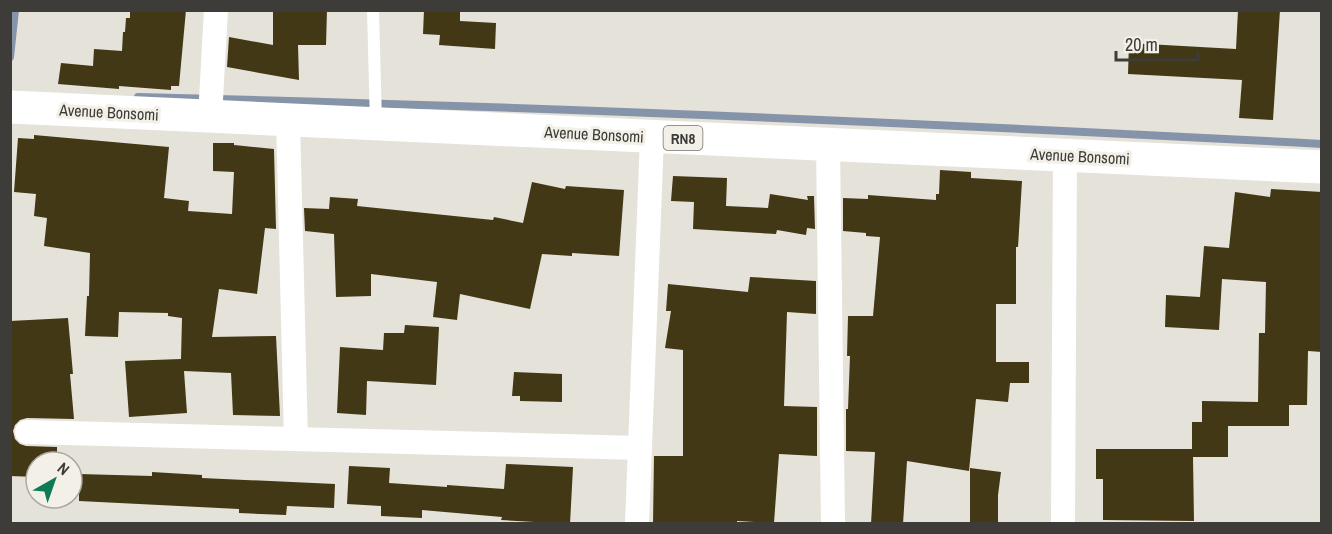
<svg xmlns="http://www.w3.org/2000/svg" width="1332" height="534" font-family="'Archivo Narrow',sans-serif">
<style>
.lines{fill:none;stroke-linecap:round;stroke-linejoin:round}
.stream{stroke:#8694aa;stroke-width:8}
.building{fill:#423816}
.service{stroke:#fff;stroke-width:12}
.minor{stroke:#fff;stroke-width:24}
.primary{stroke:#fff;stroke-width:33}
.labels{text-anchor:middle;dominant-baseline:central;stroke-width:6;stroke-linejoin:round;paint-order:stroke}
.shield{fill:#f2f0e7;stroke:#73726d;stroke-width:1.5}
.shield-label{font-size:15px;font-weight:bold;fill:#3d3c39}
.street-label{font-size:16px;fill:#3d3c39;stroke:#f2f0e7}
</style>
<rect width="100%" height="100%" fill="#e5e2d9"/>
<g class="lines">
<g class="stream">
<polyline points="10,57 15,10"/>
<path d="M138 97C533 106 927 123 1322 144"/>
</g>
</g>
<g class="building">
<polygon points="130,10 186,10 179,86 171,86 171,90 119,86 119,89 58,84 61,63 93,66 94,49 122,51 123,32 125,32 126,18 130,18"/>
<polygon points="273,10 327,10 326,45 298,45 299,80 227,67 229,37 273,45"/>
<polygon points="424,10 460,10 460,21 496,23 495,49 439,45 440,35 423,34"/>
<polygon points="1238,10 1280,10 1273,120 1239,118 1242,80 1128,74 1129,43 1236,49"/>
<polygon points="34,135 169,147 164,198 189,201 188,211 232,214 234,172 213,171 213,143 234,143 234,145 274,149 276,229 265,228 257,294 219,289 212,337 276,336 280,416 233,415 231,373 184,371 187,413 129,417 125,361 181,359 182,318 168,316 168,313 119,312 118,337 85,336 87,296 89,296 90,253 44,246 47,218 34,216 36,194 14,192 18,138 34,139"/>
<polygon points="940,170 971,172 971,178 1022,181 1018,247 1016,247 1016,304 996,304 996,362 1029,362 1029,383 1010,383 1008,402 976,399 969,471 907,461 903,524 871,524 875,452 846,451 846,409 848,409 850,356 847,356 848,316 873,316 880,237 866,236 866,233 843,231 843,198 868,199 868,195 936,200 936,194 939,194"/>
<polygon points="673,176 727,178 726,206 768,208 770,194 808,200 807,196 814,196 815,229 807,228 806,235 777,230 776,234 693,229 694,202 671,201"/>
<polygon points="532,182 565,189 566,186 624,190 619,256 572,253 572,256 542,254 530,309 460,294 457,320 433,317 437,282 371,274 371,296 336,297 334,234 305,231 304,208 329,209 330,197 358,199 357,206 493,220 494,217 523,223"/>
<polygon points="1271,189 1322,192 1322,352 1308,351 1307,405 1289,405 1289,426 1228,426 1228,457 1193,457 1194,521 1103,520 1103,479 1096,479 1096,449 1192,449 1192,422 1202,422 1202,401 1258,402 1259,333 1265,333 1266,282 1222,279 1219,330 1165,327 1166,295 1200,297 1204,246 1229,248 1235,192 1270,197"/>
<polygon points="750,277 816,281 816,314 787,312 784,406 817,407 817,456 779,454 774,523 737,521 737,524 653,524 654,456 683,456 683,350 665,348 671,311 666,311 668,284 748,292"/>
<polygon points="68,318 73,374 70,374 74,419 27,418 20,420 15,425 13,431 15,439 20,444 26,446 57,447 57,462 36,462 36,477 10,476 10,321"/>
<polygon points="405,325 439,327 436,385 367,381 366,415 337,413 340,347 383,350 384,333 404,333"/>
<polygon points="514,372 562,374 562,402 520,401 520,396 512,396"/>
<polygon points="506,464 573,467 570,524 501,520 502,517 422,510 422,518 381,516 381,506 347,504 349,466 390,468 389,483 447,487 447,485 504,489"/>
<polygon points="970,468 1001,472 998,495 998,524 970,524"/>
<polygon points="152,472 202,475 202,478 335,484 334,508 287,506 286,515 239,513 239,509 79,501 79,474 152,476"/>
</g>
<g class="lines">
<polyline class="service" points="373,10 376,123"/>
<g class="minor">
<polyline points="210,117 216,10"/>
<polyline points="288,121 296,439"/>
<polyline points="828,144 833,524"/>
<polyline points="27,432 639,448"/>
<polyline points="637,524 652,137"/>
<polyline points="1063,524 1065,155"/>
</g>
<polyline class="primary" points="10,107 1322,167"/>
</g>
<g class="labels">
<rect class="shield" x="663.5" y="126" width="39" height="24" rx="4.5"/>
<g class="shield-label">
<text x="683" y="138">RN8</text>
</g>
<g class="street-label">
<text transform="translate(109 112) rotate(3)">Avenue Bonsomi</text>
<text transform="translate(594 134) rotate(3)">Avenue Bonsomi</text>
<text transform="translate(1080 156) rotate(3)">Avenue Bonsomi</text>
</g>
</g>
<rect width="1332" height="534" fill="none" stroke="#3d3c39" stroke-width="24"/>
<g transform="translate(54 480) rotate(40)"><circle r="28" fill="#f2f0e7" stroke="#aaa8a1" stroke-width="1.5"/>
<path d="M0-4.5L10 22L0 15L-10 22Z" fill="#0e7b56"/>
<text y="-9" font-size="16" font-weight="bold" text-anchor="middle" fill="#3d3c39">N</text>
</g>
<path d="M1116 51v9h82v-9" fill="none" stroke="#3d3c39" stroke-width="3"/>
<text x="1125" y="51" font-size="18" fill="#3d3c39" stroke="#f2f0e7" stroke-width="4.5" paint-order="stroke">20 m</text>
</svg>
